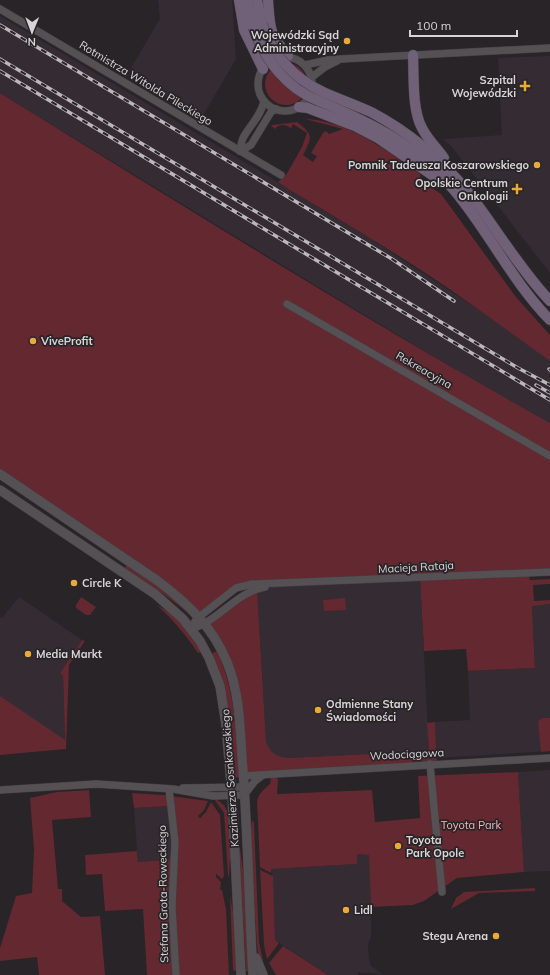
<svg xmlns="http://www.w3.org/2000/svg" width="550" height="975" font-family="Mulish,sans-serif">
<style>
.built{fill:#352c33}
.green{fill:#632830}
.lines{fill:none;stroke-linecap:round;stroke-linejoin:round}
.minor-casing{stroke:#444143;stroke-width:8}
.tertiary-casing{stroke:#444143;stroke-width:10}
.secondary-casing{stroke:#444143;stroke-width:11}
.minor{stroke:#555054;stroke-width:7}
.tertiary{stroke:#555054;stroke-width:9}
.secondary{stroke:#706178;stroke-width:10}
.rail-casing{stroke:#bbb7ba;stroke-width:3.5}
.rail{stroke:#282427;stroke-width:2;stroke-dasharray:6;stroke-linecap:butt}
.secondary-bridge-casing{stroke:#444143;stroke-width:11;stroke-linecap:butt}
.secondary-bridge{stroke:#706178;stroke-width:10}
.poi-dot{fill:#eaaa39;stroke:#282427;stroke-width:1.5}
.labels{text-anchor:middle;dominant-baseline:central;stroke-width:3.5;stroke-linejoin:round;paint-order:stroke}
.poi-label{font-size:11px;font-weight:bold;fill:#d7d4d6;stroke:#282427;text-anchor:start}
.street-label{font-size:11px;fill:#d7d4d6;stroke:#282427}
.park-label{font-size:11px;fill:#f5b4b9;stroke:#282427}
</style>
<rect width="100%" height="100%" fill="#282427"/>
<g class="built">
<polygon points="158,0 232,0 236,59 202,117 132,76 131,68 160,19"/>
<polygon points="0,16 278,182 288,189 371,239 484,313 550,361 550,423 478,383 333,296 0,93"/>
<polygon points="550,56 550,273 452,147 443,139 502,135 498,58"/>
<polygon points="420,578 429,751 289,758 277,757 273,754 269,749 266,741 257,588 283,584"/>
<polygon points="19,597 82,640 60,673 63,676 65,741 0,696 0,617 2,618"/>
<polygon points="550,604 550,751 437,758 435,722 470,720 468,671 535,668 532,605"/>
<polygon points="550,770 550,871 524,872 518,772"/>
<polygon points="171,806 174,859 138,862 134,808"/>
<polygon points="357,854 370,855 371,920 371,936 368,945 369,959 371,966 382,974 358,972 358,975 328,975 275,940 272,869 357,864"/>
</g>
<g class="green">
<circle cx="286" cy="84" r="21"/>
<path d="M0 93C182 205 363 319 550 423V572L528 573 530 580 550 579V584L533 585 534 601 550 600V604L532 606 535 668 468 671 466 649 424 651 420 578 241 587 199 617 190 606 0 474Z"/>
<path d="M305 119C347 120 386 150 419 173L421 177H419L422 184 425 183 441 194 516 297 550 335V361C511 333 473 305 433 278 386 247 337 218 288 189L278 182 286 175 302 147 307 133 293 124 291 128C284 125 280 123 275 129L271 126 272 125 297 122C314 135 312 137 303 155L313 162 317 156 311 153 323 133 326 131 329 134 343 129Z"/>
<path d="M127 565 154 583 190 613 189 614C168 596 146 582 124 568Z"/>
<path d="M257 588 266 741C270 753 276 757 289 758L429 751 427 723 435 722 437 764 243 776 233 679 205 624Z"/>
<polygon points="81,597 96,607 90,615 86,615 76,608 76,605"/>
<polygon points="345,598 346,610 324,611 323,600"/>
<path d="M157 605 173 615 187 630 202 652 198 653C186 635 173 620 157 605Z"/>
<polygon points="82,640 85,641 69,665 66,749 0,755 0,696 65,740 63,676 60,673"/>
<path d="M217 651C231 682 235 713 237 747 238 757 240 767 239 777L234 778 225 691 223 681 211 654Z"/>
<polygon points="542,718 550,718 550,751 541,752 538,722"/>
<path d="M518 772 524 872 457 878 424 901 413 905 371 907 369 855 357 854V864L272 869V868L271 873 260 867 257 801C259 793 264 789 270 784L271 778 275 777 278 779 277 794 372 790 375 822 420 818 418 776Z"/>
<polygon points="89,790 91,817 52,820 58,889 62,889 62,901 81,917 100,916 105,975 39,975 37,957 0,961 0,948 16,896 32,893 34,849 30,798 57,792"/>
<polygon points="132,793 163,795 208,801 204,810 198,816 200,818 206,812 211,802 220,815 224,876 222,879 216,874 216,877 221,882 220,890 222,890 226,909 229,975 147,975 143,909 105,911 102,874 86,875 85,855 137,851 138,862 174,859 171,806 134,808"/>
<path d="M214 799C220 801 224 804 226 809 233 821 230 861 229 876H228L224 813Z"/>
<polygon points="237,807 238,807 240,849 245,883 250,971 246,971"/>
<polygon points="252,820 254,823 259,942 264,966 259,959 257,945 250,839"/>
<polygon points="260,870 273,876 275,940 279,943 267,959 264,945"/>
<polygon points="535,888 535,891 479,893 451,909 456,898 464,892"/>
<polygon points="230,896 234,917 238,972 233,970"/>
<polygon points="283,946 328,975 276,975 269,963"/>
</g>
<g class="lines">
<defs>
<g id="minor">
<polyline points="0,9 281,175"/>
<circle cx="285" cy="84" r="27"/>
<polyline points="305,65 328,60 341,59 550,48"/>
<polyline points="312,77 325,67 337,61"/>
<polyline points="240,151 251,145 271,112 276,109"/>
<path d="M240 151C241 147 241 142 243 138 250 125 261 116 264 101"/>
<polyline points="287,304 550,456"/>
<polyline points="191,629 195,621 199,617 236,588 252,584 550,572"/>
<path d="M191 629C219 621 236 592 265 587"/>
<polyline points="430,764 442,892"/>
<polyline points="243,776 550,758"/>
<polyline points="183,788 244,787"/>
<polyline points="169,789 175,842 172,907 176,975"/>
<polyline points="0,790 96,784 173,789 213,796 244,795 255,781 263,775"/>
</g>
<g id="tertiary">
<path d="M0 474 158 581C187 603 213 627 227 662 241 696 240 735 243 770 248 838 249 907 253 975"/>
<polyline points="0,490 155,594 183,619 200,641 209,658 220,686 226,725 232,795 241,975"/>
<polyline points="256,958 263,975"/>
</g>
<g id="secondary">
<polyline points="239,0 244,30 263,69"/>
<polyline points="247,0 253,27"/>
<polyline points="257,0 262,24"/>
<path d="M268 0C270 29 269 33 288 56"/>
<path d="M413 55C414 77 412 110 422 128 428 140 437 148 444 158"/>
<path d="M323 92C339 99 355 105 371 112 409 132 441 159 468 192 496 228 519 268 550 301"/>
<path d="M319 101C374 124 415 144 454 190 489 232 512 281 550 320"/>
<polyline points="299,107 308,108 355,126 378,138 435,177"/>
</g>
</defs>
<use href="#minor" class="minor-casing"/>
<use href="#tertiary" class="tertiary-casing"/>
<use href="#secondary" class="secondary-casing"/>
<use href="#minor" class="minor"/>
<use href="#tertiary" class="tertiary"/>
<use href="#secondary" class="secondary"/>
<defs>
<g id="rail">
<polyline points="0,25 392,259 454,301"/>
<polyline points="0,59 518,368 550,385"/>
<polyline points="0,71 550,400"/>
<polyline points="549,369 550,370"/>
<polyline points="536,385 550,393"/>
</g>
</defs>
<use href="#rail" class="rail-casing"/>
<use href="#rail" class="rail"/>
<defs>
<g id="secondary-bridge">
<path d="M262 24C273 55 293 78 323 92"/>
<path d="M253 27C264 59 287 89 319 101"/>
</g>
</defs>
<use href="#secondary-bridge" class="secondary-bridge-casing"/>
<use href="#secondary-bridge" class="secondary-bridge"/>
</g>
<g class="poi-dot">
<circle cx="347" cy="41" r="4"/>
<path d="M523 80h4v4h4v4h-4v4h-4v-4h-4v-4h4z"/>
<circle cx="537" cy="165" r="4"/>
<path d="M515 183h4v4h4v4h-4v4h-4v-4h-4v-4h4z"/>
<circle cx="33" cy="341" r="4"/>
<circle cx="74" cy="583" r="4"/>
<circle cx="28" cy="654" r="4"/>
<circle cx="318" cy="710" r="4"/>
<circle cx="398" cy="846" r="4"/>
<circle cx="346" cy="910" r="4"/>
<circle cx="496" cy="936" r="4"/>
</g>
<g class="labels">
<g class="poi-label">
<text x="339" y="35" text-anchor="end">Wojewódzki Sąd<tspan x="339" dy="13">Administracyjny</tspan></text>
<text x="516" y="80" text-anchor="end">Szpital<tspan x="516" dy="13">Wojewódzki</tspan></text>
<text x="529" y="165" text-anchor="end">Pomnik Tadeusza Koszarowskiego</text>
<text x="508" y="183" text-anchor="end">Opolskie Centrum<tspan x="508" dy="13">Onkologii</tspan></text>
<text x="41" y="341">ViveProfit</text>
<text x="82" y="583">Circle K</text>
<text x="36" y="654">Media Markt</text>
<text x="326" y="704">Odmienne Stany<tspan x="326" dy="13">Świadomości</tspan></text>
<text x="406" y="840">Toyota<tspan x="406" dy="13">Park Opole</tspan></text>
<text x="354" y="910">Lidl</text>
<text x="488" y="936" text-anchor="end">Stegu Arena</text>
</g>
<g class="street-label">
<text transform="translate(146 83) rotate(31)">Rotmistrza Witolda Pileckiego</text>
<text transform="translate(424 370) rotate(30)">Rekreacyjna</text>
<text transform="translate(416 567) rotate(-3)">Macieja Rataja</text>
<text transform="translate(407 754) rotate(-3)">Wodociągowa</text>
<text transform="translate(230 778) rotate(-94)">Kazimierza Sosnkowskiego</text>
<text transform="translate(163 894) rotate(-91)">Stefana Grota-Roweckiego</text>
</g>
<g class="park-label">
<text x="471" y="825">Toyota Park</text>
</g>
</g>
<g transform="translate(32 32) rotate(181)" stroke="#282427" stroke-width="3" paint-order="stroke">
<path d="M0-3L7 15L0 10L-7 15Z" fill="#d7d4d6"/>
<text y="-6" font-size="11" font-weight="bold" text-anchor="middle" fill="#d7d4d6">N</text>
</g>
<path d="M410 30v6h107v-6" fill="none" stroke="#d7d4d6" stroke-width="2"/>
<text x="416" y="30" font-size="12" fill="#d7d4d6" stroke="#282427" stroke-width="3" paint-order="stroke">100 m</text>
</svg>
